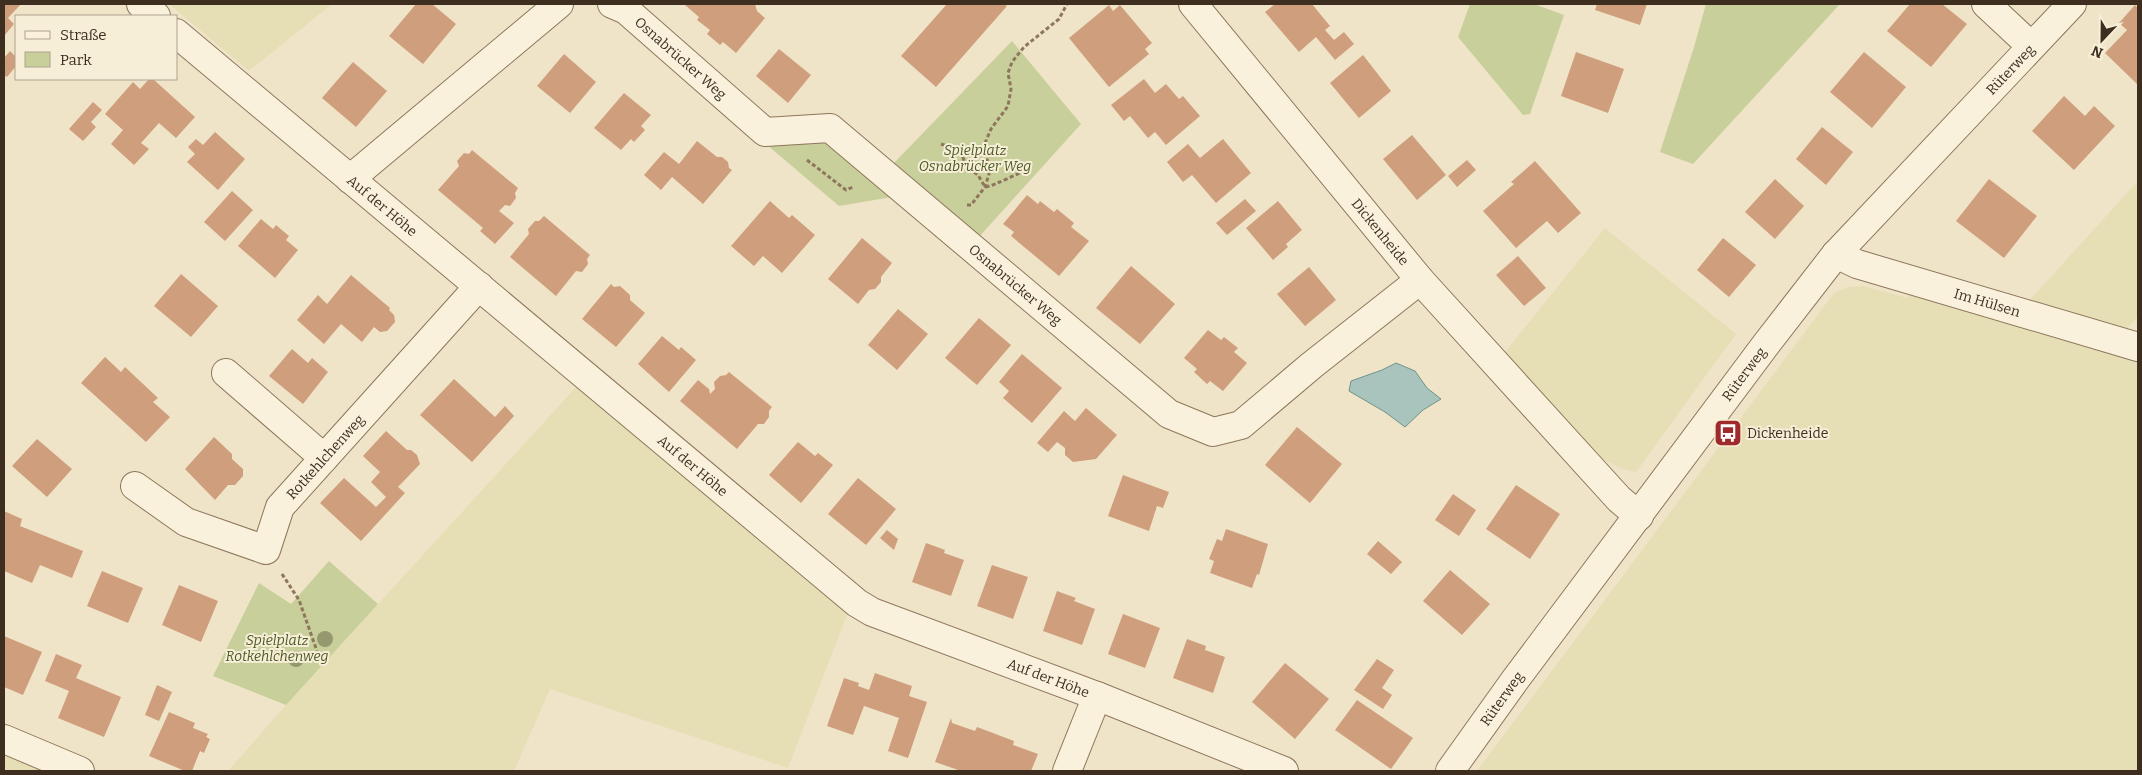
<svg xmlns="http://www.w3.org/2000/svg" width="2142" height="775" font-family="Bitter,serif">
<style>
.farmland{fill:#e6deb5}
.green{fill:#c9cf9b}
.water{fill:#a9c4bc;stroke:#6f938a}
.building{fill:#cf9f7d}
.lines{fill:none;stroke-linecap:round;stroke-linejoin:round}
.minor-casing{stroke:#8d765c;stroke-width:30}
.path{stroke:#8d765c;stroke-width:3;stroke-dasharray:4 2.5;stroke-linecap:butt}
.minor{stroke:#faf1dc;stroke-width:28}
.tree{fill:#96986f}
.labels{text-anchor:middle;dominant-baseline:central;stroke-width:4;stroke-linejoin:round;paint-order:stroke}
.street-label{font-size:14px;fill:#3d2e20;stroke:#f7eed8}
.park-label{font-size:14px;font-style:italic;fill:#4d5a26;stroke:#f7eed8}
.poi-label{font-size:14px;fill:#3d2e20;stroke:#f7eed8;text-anchor:start}
</style>
<rect width="100%" height="100%" fill="#f0e4c8"/>
<g class="farmland">
<polygon points="169,4 332,4 249,71"/>
<polygon points="2138,181 2138,316 2126,330 2028,302"/>
<polygon points="1605,228 1736,334 1636,472 1623,469 1604,460 1505,352"/>
<polygon points="1863,286 1908,298 1911,290 2138,357 2138,771 1477,771 1834,293 1848,287"/>
<polygon points="577,386 808,582 848,612 788,768 550,689 514,771 228,771 286,705"/>
<polygon points="4,751 52,771 4,771"/>
</g>
<g class="green">
<polygon points="1470,4 1534,4 1564,15 1530,114 1523,115 1458,37"/>
<polygon points="1706,4 1840,4 1693,164 1660,152 1694,47"/>
<polygon points="1012,41 1081,124 979,237 893,164"/>
<polygon points="829,139 898,196 839,206 766,144"/>
<polygon points="329,561 378,604 286,705 213,676 259,583 291,604"/>
</g>
<polygon class="water" points="1396,363 1415,371 1427,388 1441,399 1423,410 1405,427 1385,412 1349,391 1351,381 1382,370"/>
<g class="building">
<polygon points="4,4 21,4 8,18 14,24 4,36"/>
<polygon points="416,4 432,4 456,24 423,64 389,36"/>
<polygon points="686,4 755,4 757,11 765,18 736,53 723,42 720,45 707,34 710,30 697,20 699,17 685,5"/>
<polygon points="947,4 1004,4 1007,6 936,87 901,56"/>
<polygon points="1275,4 1312,4 1330,26 1325,30 1334,40 1344,32 1354,44 1335,60 1316,37 1299,52 1265,12"/>
<polygon points="1597,4 1647,4 1640,25 1595,10"/>
<polygon points="1910,4 1942,4 1967,24 1931,67 1887,31"/>
<polygon points="1109,5 1113,11 1120,5 1152,43 1145,49 1149,54 1109,87 1069,38"/>
<polygon points="2135,5 2138,8 2138,85 2105,53 2127,30 2119,23"/>
<polygon points="779,49 811,75 788,103 756,76"/>
<polygon points="10,51 16,57 16,66 7,77 4,75 4,58"/>
<polygon points="1576,52 1624,69 1608,113 1561,96"/>
<polygon points="1864,52 1906,87 1872,128 1830,92"/>
<polygon points="564,54 596,82 570,113 537,86"/>
<polygon points="1363,55 1391,91 1359,118 1330,83"/>
<polygon points="353,62 387,91 356,127 322,98"/>
<polygon points="149,79 153,79 195,117 176,138 159,123 141,143 149,149 134,165 111,144 123,130 105,114 133,82 140,89"/>
<polygon points="1144,79 1155,93 1166,84 1179,99 1183,96 1200,116 1166,145 1155,132 1148,138 1130,116 1124,121 1111,105"/>
<polygon points="624,93 651,115 641,126 645,130 634,142 631,139 621,150 594,128"/>
<polygon points="2064,96 2085,116 2094,106 2115,126 2074,170 2032,131"/>
<polygon points="93,102 102,110 91,122 96,127 83,141 69,129"/>
<polygon points="1822,127 1853,152 1826,185 1796,159"/>
<polygon points="215,132 245,159 218,190 187,162 195,154 188,147 196,139 203,145"/>
<polygon points="1412,135 1446,175 1417,200 1383,159"/>
<polygon points="1223,139 1251,173 1216,203 1192,175 1183,182 1167,162 1188,144 1200,158"/>
<polygon points="697,141 717,157 722,157 728,162 729,168 732,170 703,204 672,177 661,190 644,175 664,152 679,164"/>
<polygon points="472,150 518,188 515,193 516,198 510,206 505,205 499,211 514,223 495,244 480,231 483,228 438,190 459,166 457,161 464,153 469,154"/>
<polygon points="1467,160 1476,170 1457,187 1448,176"/>
<polygon points="1535,161 1581,213 1558,233 1547,221 1516,248 1483,211 1514,184 1511,182"/>
<polygon points="1775,179 1804,206 1775,239 1745,212"/>
<polygon points="1989,179 2037,216 2004,258 1956,221"/>
<polygon points="232,191 253,210 225,241 204,222"/>
<polygon points="1027,195 1038,204 1040,201 1054,212 1057,209 1074,223 1071,227 1089,241 1059,276 1011,236 1014,232 1003,224"/>
<polygon points="1245,199 1256,211 1227,235 1216,223"/>
<polygon points="770,201 789,218 792,215 815,235 782,273 763,256 754,266 731,246"/>
<polygon points="1278,201 1302,230 1286,244 1288,247 1273,260 1246,228"/>
<polygon points="544,216 590,255 587,259 588,264 582,272 576,271 556,296 510,257 529,234 528,229 535,221 539,221"/>
<polygon points="261,219 273,229 276,225 289,236 286,240 298,250 275,278 238,246"/>
<polygon points="862,238 892,263 881,277 881,282 875,289 869,290 858,304 828,279"/>
<polygon points="1723,238 1756,265 1729,297 1697,270"/>
<polygon points="1518,256 1546,288 1524,306 1496,275"/>
<polygon points="1131,266 1175,304 1140,344 1096,308"/>
<polygon points="1309,267 1336,300 1305,326 1277,294"/>
<polygon points="181,274 218,306 191,337 154,306"/>
<polygon points="351,275 390,308 389,310 394,315 395,322 387,331 380,332 374,327 362,342 341,324 324,344 297,320 318,295 327,304"/>
<polygon points="611,284 614,287 620,286 630,295 630,300 645,313 616,347 582,319"/>
<polygon points="898,309 928,334 897,370 868,345"/>
<polygon points="979,318 1011,345 977,385 945,358"/>
<polygon points="1208,330 1221,340 1224,337 1238,348 1234,352 1247,363 1223,391 1210,381 1207,384 1194,372 1197,369 1184,358"/>
<polygon points="662,336 679,350 681,347 696,360 669,392 638,364"/>
<polygon points="292,349 308,363 312,358 328,372 303,404 269,376"/>
<polygon points="1022,354 1062,388 1032,423 1003,398 1009,391 999,382"/>
<polygon points="105,357 121,372 125,367 141,382 158,398 153,402 170,417 146,442 81,383"/>
<polygon points="729,372 772,407 769,411 769,417 764,424 758,424 737,449 680,401 698,380 709,389 710,394 715,389 714,382 720,376 726,375"/>
<polygon points="454,379 495,417 505,406 514,416 472,462 420,415"/>
<polygon points="1086,408 1117,435 1096,459 1073,462 1065,455 1065,448 1057,442 1048,452 1037,443 1064,411 1075,421"/>
<polygon points="1297,427 1342,464 1310,503 1265,465"/>
<polygon points="386,431 407,450 411,450 417,455 420,464 398,487 405,493 361,541 320,503 344,478 376,507 386,497 371,482 380,472 363,456"/>
<polygon points="214,437 232,454 232,459 243,469 243,476 235,485 228,485 215,500 185,469"/>
<polygon points="37,439 72,469 47,497 12,466"/>
<polygon points="798,442 815,456 818,453 833,465 801,503 769,475"/>
<polygon points="1123,475 1169,492 1163,508 1157,506 1149,531 1108,516"/>
<polygon points="858,478 896,509 866,545 828,514"/>
<polygon points="1516,485 1560,514 1530,559 1486,529"/>
<polygon points="1453,494 1476,510 1459,536 1435,520"/>
<polygon points="4,511 22,519 20,526 83,551 72,578 40,565 32,583 4,571"/>
<polygon points="1226,529 1268,544 1259,575 1257,574 1252,588 1210,573 1214,561 1209,559 1217,539 1222,541"/>
<polygon points="887,530 898,539 894,550 880,538"/>
<polygon points="1378,541 1402,562 1391,574 1367,554"/>
<polygon points="926,543 945,550 944,553 964,560 951,596 912,582"/>
<polygon points="992,565 1028,577 1013,619 977,606"/>
<polygon points="1450,570 1490,604 1462,635 1423,601"/>
<polygon points="102,571 143,588 128,623 87,606"/>
<polygon points="179,585 218,601 201,642 162,625"/>
<polygon points="1057,591 1076,598 1074,601 1095,609 1082,645 1043,631"/>
<polygon points="1123,614 1160,628 1145,668 1108,654"/>
<polygon points="4,636 42,652 23,695 4,687"/>
<polygon points="1187,639 1206,646 1205,650 1225,657 1213,693 1173,678"/>
<polygon points="56,654 82,665 76,678 121,697 104,737 58,718 69,691 45,681"/>
<polygon points="1377,659 1394,670 1382,688 1392,695 1383,709 1354,690"/>
<polygon points="1285,663 1329,699 1295,739 1252,702"/>
<polygon points="875,673 912,686 909,696 927,702 908,758 888,751 899,718 864,706 853,735 827,726 844,678 859,683 858,686 869,690"/>
<polygon points="157,685 172,692 159,721 145,715"/>
<polygon points="1357,700 1413,738 1391,769 1335,730"/>
<polygon points="169,712 195,723 193,728 208,734 206,737 210,739 204,753 200,751 192,771 185,771 149,756"/>
<polygon points="951,718 952,723 975,731 977,727 1014,741 1013,745 1038,754 1031,771 961,771 935,762"/>
</g>
<g class="lines">
<defs>
<g id="minor">
<polyline points="141,4 156,16"/>
<path id="s1" d="M612 4 626 10 765 132 830 128 1169 414 1213 432 1241 425 1312 365 1420 280"/>
<path id="s2" d="M1193 4 1420 280 1619 499 1639 516"/>
<polyline points="1986,4 2031,46"/>
<path id="s3" d="M176 33 857 603 872 612 1097 696 1284 771"/>
<polyline points="350,179 559,4"/>
<path id="s4" d="M1836 254 1857 264 2138 347"/>
<polyline points="226,373 324,458"/>
<path id="s5" d="M135 486 186 522 266 550 280 507 479 286"/>
<polyline points="4,739 80,771"/>
<polyline points="1067,771 1097,696"/>
<path id="s6" d="M1450 771 1515 680 1767 343 1836 254 2072 4"/>
</g>
</defs>
<use href="#minor" class="minor-casing"/>
<g class="path">
<path d="M941 144 953 148 961 154 968 168 978 175 985 187C995 186 1017 173 1030 169"/>
<polyline points="807,160 846,190 853,187"/>
<polyline points="967,205 971,205 985,187 989,174 985,143 991,129 1008,106 1011,89 1008,73 1012,62 1024,47 1059,19 1067,4"/>
<polyline points="282,574 299,600 317,651"/>
</g>
<use href="#minor" class="minor"/>
</g>
<g class="tree">
<circle cx="325" cy="639" r="8"/>
<circle cx="296" cy="659" r="8"/>
</g>
<defs>
<symbol id="bus-square" viewBox="-11 -11 22 22"><rect x="-9" y="-9" width="18" height="18" rx="4" fill="#9e2a2b" stroke="#f7eed8"/><path d="M-5-6H5V4H4V6H2V4H-2V6H-4V4H-5ZM-3.5-4V0h7V-4ZM-3.5 1.2v1.5H-2V1.2ZM2 1.2v1.5H3.5V1.2Z" fill="#fff"/></symbol>
</defs>
<g fill-rule="evenodd">
<use href="#bus-square" x="1712" y="417" width="32" height="32"/>
</g>
<g class="labels">
<g class="street-label">
<text stroke="none"><textPath href="#s1" startOffset="88">Osnabrücker Weg</textPath></text>
<text stroke="none"><textPath href="#s6" startOffset="899">Rüterweg</textPath></text>
<text stroke="none"><textPath href="#s3" startOffset="269">Auf der Höhe</textPath></text>
<text stroke="none"><textPath href="#s2" startOffset="295">Dickenheide</textPath></text>
<text stroke="none"><textPath href="#s1" startOffset="508">Osnabrücker Weg</textPath></text>
<text stroke="none"><textPath href="#s4" startOffset="159">Im Hülsen</textPath></text>
<text stroke="none"><textPath href="#s6" startOffset="494">Rüterweg</textPath></text>
<text stroke="none"><textPath href="#s5" startOffset="260">Rotkehlchenweg</textPath></text>
<text stroke="none"><textPath href="#s3" startOffset="674">Auf der Höhe</textPath></text>
<text stroke="none"><textPath href="#s3" startOffset="1094">Auf der Höhe</textPath></text>
<text stroke="none"><textPath href="#s6" startOffset="89">Rüterweg</textPath></text>
</g>
<g class="park-label">
<text x="975" y="150">Spielplatz<tspan x="975" dy="16">Osnabrücker Weg</tspan></text>
<text x="277" y="640">Spielplatz<tspan x="277" dy="16">Rotkehlchenweg</tspan></text>
</g>
<g class="poi-label">
<text x="1747" y="433">Dickenheide</text>
</g>
</g>
<rect width="2142" height="775" fill="none" stroke="#3d2e20" stroke-width="10"/>
<rect x="15" y="15" width="162" height="65" fill="#f7eed8" stroke="#ada18e"/>
<rect x="25" y="31" width="25" height="8" fill="#faf1dc" stroke="#ada18e"/>
<text x="60" y="40" font-size="15" fill="#3d2e20">Straße</text>
<rect x="25" y="52" width="25" height="15" fill="#c9cf9b" stroke="#ada18e"/>
<text x="60" y="65" font-size="15" fill="#3d2e20">Park</text>
<g transform="translate(2102 40) rotate(202)" stroke="#f7eed8" stroke-width="4" paint-order="stroke">
<path d="M0-4L9 19L0 12L-9 19Z" fill="#3d2e20"/>
<text y="-8" font-size="14" font-weight="bold" text-anchor="middle" fill="#3d2e20">N</text>
</g>
</svg>
